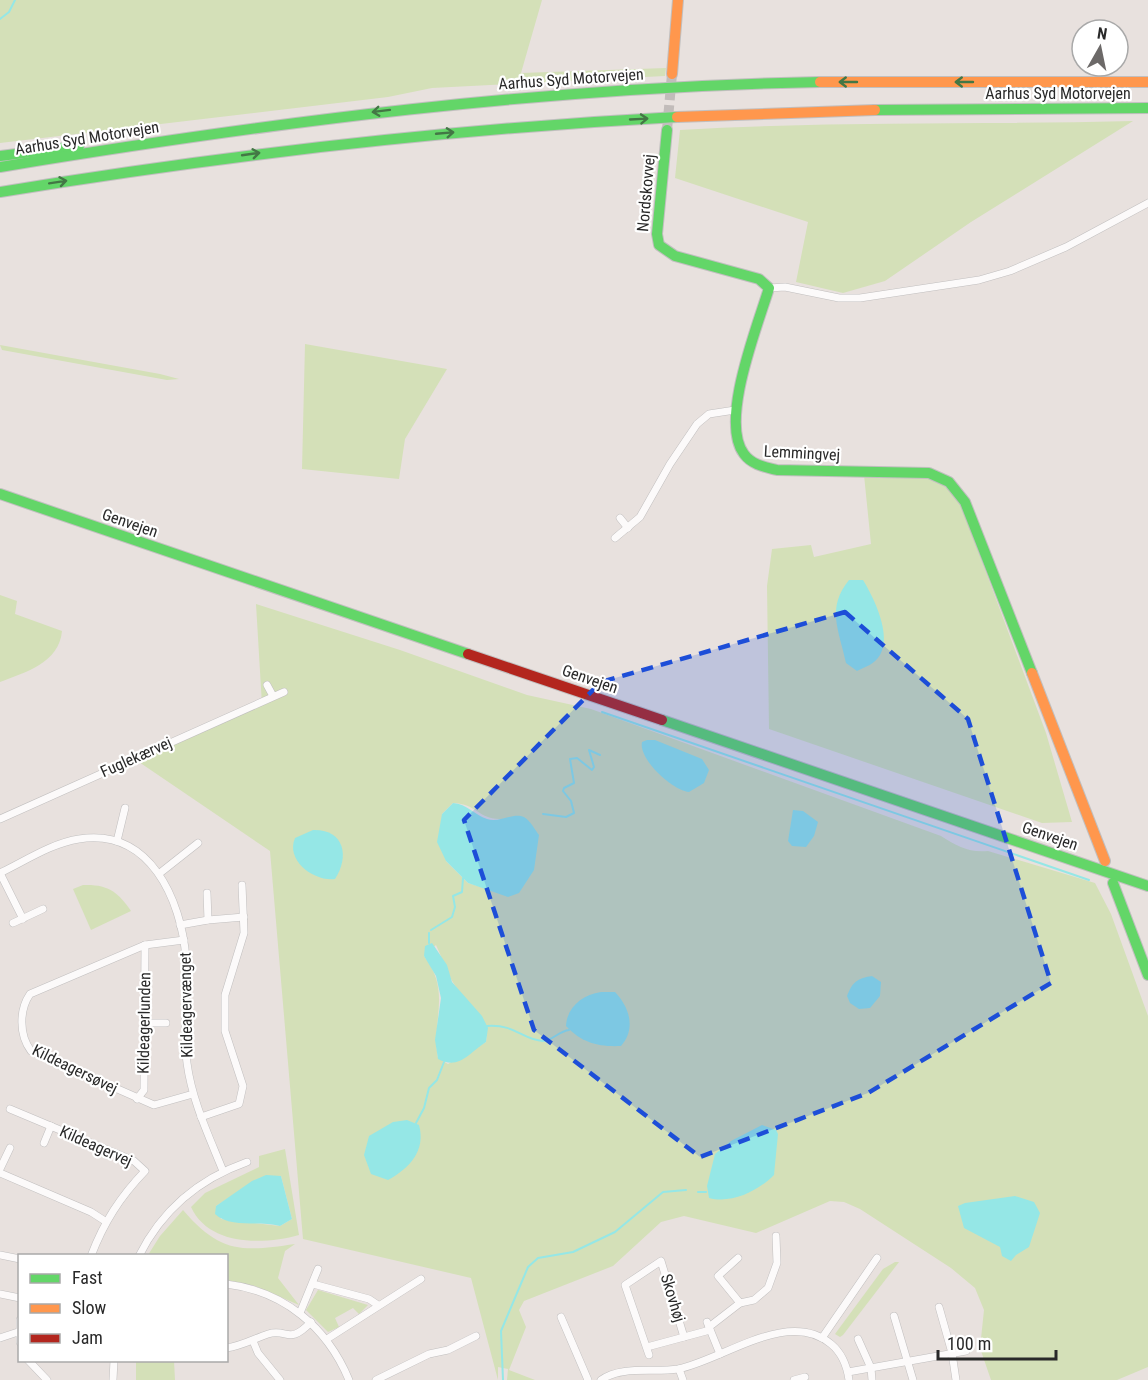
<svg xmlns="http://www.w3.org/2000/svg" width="1148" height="1380" font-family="'Roboto Condensed',sans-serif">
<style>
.green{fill:#d4e0b8;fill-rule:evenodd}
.water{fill:#95e7e6}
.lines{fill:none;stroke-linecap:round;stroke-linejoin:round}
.stream{stroke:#95e7e6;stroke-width:2}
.secondary-tunnel{stroke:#c2bcba;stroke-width:10;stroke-dasharray:10 5;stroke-linecap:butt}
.street-casing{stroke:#c1bfbf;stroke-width:8}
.fast-casing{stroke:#c1bfbf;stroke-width:12}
.slow-casing{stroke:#c1bfbf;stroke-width:12}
.jam-casing{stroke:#c1bfbf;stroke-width:12}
.street{stroke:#fcfafa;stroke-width:7}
.fast{stroke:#63d668;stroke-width:10}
.slow{stroke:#ff974d;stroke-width:10}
.jam{stroke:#b3261e;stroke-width:10}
.oneway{stroke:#437745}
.marked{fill:#1d4ed8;fill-opacity:0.2;stroke:#1d4ed8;stroke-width:4.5;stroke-dasharray:12 8;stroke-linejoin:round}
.labels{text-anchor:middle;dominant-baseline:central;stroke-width:4.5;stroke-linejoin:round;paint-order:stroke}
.street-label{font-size:16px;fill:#292929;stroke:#fff}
</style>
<rect width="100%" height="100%" fill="#e8e1de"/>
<g class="green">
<polygon points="0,0 542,0 521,73 666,68 665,76 432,88 388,97 0,143"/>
<path d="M1133 121 971 222 885 281 843 293 796 282 808 222 675 178 680 130C831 121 982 125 1133 121Z"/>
<polygon points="305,344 447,369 405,439 399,479 302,469"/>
<polygon points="0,345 160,374 179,379 167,380 2,350"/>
<polygon points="864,475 934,478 958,497 1046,733 1072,822 1042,823 769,729 767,586 772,549 811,545 814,557 871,544"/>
<path d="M0 595 17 601 15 614 62 631C59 663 26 672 0 682Z"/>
<path d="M256 604 400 650 527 695 591 709 941 836C957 846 969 853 988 851L1095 883 1111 914 1148 1016V1367L1117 1380H991L980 1348 984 1310 975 1288 951 1268 860 1209 844 1202 830 1201 756 1233 684 1216 661 1222 613 1266 524 1301 519 1310 526 1327 509 1370 535 1380H507L508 1369 498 1367V1380L471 1278 303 1239 270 851 136 760 262 705ZM453 803C482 804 479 827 517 816L484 888 468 883 446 861 442 814ZM436 945C442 957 446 972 454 984 467 1006 490 1013 486 1042L448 1064 438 1058C431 1020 452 992 424 956Z"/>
<path d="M83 885C108 884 118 892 131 911L91 930 73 889Z"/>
<path d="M285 1149 299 1235C263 1245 209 1246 191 1207L205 1193 259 1167V1156ZM281 1176 292 1219 280 1226 221 1219 216 1206 230 1197Z"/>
<path d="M183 1210C220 1253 241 1252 295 1244L285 1251 278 1278 299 1305 255 1286 227 1280 226 1256 148 1255 160 1236Z"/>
<polygon points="895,1262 899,1262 843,1335 840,1337 835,1334 883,1269"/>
<polygon points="318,1290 368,1305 359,1314 353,1308 335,1318 339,1327 328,1332 306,1310"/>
<polygon points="136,1361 174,1361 175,1380 136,1380"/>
</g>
<g class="water">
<path d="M849 580H863C874 598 892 635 880 655 875 664 865 667 857 671L846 663C839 630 826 608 849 580Z"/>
<path d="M647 740H655L702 759 709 770 704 783 689 792C673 791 638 759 642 742Z"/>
<path d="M453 803C467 804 475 815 487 819 500 823 513 812 524 817 530 820 535 830 539 835L534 870 519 893 508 897 468 883 446 861 437 842 442 814Z"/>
<polygon points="793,810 803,811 818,822 814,836 806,847 792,846 788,841"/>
<path d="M313 830C344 829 350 856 335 879 315 882 285 861 295 838Z"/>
<path d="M432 943 447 965 452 982 482 1016 488 1028 486 1042C468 1054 459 1070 438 1059L435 1040 441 998 436 976 424 956 425 946Z"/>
<path d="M872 976 881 982 880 996 870 1008 859 1009 850 1003 847 996C852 982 858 978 872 976Z"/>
<path d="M601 992H615C630 1008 636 1029 621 1046 598 1047 582 1043 566 1026 567 1007 582 995 601 992Z"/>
<path d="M407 1120 419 1125C426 1150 410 1168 388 1180L371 1174 364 1155 369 1136 393 1122Z"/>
<path d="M762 1125 776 1130 778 1134 774 1175C758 1191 732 1204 709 1198L707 1186 715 1154 731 1141Z"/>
<path d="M266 1175 281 1176 292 1219 280 1226C260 1220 231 1229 215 1214L216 1206 252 1181Z"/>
<polygon points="1015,1196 1034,1202 1040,1213 1029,1247 1016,1255 1011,1261 1002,1256 1000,1247 964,1228 958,1206 965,1203"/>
</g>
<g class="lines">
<g class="stream">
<polyline points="0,19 9,12 15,0"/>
<polyline points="602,712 1089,880"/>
<polyline points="543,814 566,817 574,813 571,801 563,791 564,788 574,783 570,759 577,758 592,770 594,767 589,750 600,755"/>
<polyline points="431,930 452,917 455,907 453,896 462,892 463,878"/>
<polyline points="429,943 429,933"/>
<path d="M487 1026C516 1024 522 1040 543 1041 552 1041 559 1031 569 1030"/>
<polyline points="416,1123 424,1108 429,1088 437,1080 444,1062"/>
<polyline points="698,1192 706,1192"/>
<polyline points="503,1380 501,1331 528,1267 538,1258 573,1252 615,1232 663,1192 686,1190"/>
</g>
<polyline class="secondary-tunnel" points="667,130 672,74"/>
<defs>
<g id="street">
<polyline points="769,288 785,287 839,298 860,298 979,280 1010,271 1066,247 1148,203"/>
<polyline points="620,518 628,528"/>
<polyline points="615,538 640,517 670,464 697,424 709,414 735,410"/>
<polyline points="267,685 273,696"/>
<polyline points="0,819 284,692"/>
<polyline points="117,841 125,808"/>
<path d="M0 873C25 861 52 843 79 839 150 828 181 899 186 958 188 993 182 1028 187 1063 192 1101 209 1136 223 1171"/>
<polyline points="0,873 23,919"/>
<polyline points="160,873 198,843"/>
<polyline points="207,893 208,920"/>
<polyline points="13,923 43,909"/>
<polyline points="180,925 208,920 244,917"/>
<path d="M184 940 145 945 30 994C19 1010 19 1035 31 1051L154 1105 193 1094"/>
<polyline points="144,1023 166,1023"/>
<polyline points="137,1099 144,1090 145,945"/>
<path d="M10 1109 134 1161 145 1171C120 1197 104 1222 91 1256"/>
<polyline points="201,1117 239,1104 243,1086 225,1031 225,995 244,933 242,885"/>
<polyline points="44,1143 51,1126"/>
<polyline points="0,1169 10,1148"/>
<polyline points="0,1173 91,1212 105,1221"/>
<polyline points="0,1255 20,1259"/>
<path d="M139 1256C162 1210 199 1179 247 1162"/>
<polyline points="738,1258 718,1276 740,1303"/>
<path d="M226 1284C284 1291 327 1327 349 1380"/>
<polyline points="313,1284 369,1299 378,1305"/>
<polyline points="0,1294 20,1298"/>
<polyline points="939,1307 952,1353 956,1380"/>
<polyline points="300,1313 318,1269"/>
<polyline points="894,1316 913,1380"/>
<polyline points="561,1317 588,1380"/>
<polyline points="20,1320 20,1342"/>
<polyline points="707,1322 720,1354"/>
<polyline points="709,1327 740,1303 754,1300 768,1288 777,1263 776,1236"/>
<polyline points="0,1338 18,1332"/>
<polyline points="822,1338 877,1258"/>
<polyline points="327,1339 421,1279"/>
<polyline points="858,1339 871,1368 872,1380"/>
<polyline points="253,1341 258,1353 280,1380"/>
<polyline points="647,1347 710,1330"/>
<path d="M226 1348C242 1346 253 1339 268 1334 288 1328 288 1346 311 1322"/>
<polyline points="649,1355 625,1285 661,1261 684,1337"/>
<polyline points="28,1360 47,1380"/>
<polyline points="679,1369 683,1380"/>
<polyline points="848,1372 966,1351"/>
<polyline points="113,1380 114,1360"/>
<polyline points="376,1380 429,1354 448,1350 476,1336"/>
<path d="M601 1380C622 1365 654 1373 678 1369 723 1360 788 1308 831 1344 842 1353 847 1366 849 1380"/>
<polyline points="794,1380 805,1377"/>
</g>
<g id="fast">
<polyline points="875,110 1148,108"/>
<path d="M667 130 657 234 659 245 675 256 759 279 769 288C758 325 719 421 744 454 752 465 765 467 777 470L929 473 949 482 965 502 1032 673"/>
<polyline points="0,156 79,146"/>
<path d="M0 167C272 122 545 87 820 82"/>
<path d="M0 192C225 155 449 129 677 117"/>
<polyline points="0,494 468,654"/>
<polyline points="662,720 1148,886"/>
<polyline points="1113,883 1148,975"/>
</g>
<g id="slow">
<polyline points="672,74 678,0"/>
<polyline points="820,82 1148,82"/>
<polyline points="677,117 875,110"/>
<polyline points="1032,673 1105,861"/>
</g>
<polyline id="jam" points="468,654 662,720"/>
</defs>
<use href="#street" class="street-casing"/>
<use href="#fast" class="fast-casing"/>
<use href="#slow" class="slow-casing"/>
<use href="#jam" class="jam-casing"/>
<use href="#street" class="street"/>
<use href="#fast" class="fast"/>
<use href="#slow" class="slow"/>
<use href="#jam" class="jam"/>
</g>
<defs><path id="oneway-shaft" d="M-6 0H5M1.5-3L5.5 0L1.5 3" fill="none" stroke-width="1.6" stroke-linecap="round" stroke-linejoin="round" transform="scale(1.5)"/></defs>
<g class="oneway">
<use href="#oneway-shaft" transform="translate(848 82) rotate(180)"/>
<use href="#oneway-shaft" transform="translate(964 82) rotate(180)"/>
<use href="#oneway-shaft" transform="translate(381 111) rotate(173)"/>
<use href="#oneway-shaft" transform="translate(639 119) rotate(-3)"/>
<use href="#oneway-shaft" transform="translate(445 133) rotate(-5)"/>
<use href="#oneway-shaft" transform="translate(251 154) rotate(-8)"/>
<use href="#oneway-shaft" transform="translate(58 182) rotate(-9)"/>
</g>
<path class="marked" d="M845 612 968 719 1051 983 868 1093 700 1157 534 1030 464 820 601 682Z"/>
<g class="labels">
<g class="street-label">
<text transform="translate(571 79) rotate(-4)">Aarhus Syd Motorvejen</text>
<text x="1058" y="93">Aarhus Syd Motorvejen</text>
<text transform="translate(87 138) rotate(-9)">Aarhus Syd Motorvejen</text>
<text transform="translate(646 193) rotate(-85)">Nordskovvej</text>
<text transform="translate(802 453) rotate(3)">Lemmingvej</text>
<text transform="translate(130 523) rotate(19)">Genvejen</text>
<text transform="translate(590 679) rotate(19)">Genvejen</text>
<text transform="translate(136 757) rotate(-24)">Fuglekærvej</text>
<text transform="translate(1050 836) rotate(19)">Genvejen</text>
<text transform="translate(186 1005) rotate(-91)">Kildeagervænget</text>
<text transform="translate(144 1023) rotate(-89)">Kildeagerlunden</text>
<text transform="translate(75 1069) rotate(26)">Kildeagersøvej</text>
<text transform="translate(96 1146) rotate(24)">Kildeagervej</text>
<text transform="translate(673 1298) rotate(73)">Skovhøj</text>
</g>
</g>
<rect x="18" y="1254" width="210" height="108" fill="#ffffff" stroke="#a9a9a9" stroke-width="1.5"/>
<rect x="30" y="1274" width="30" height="9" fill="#63d668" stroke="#a9a9a9" stroke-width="1.5"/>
<text x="72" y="1284" font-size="18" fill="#292929">Fast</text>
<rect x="30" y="1304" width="30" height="9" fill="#ff974d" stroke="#a9a9a9" stroke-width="1.5"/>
<text x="72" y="1314" font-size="18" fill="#292929">Slow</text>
<rect x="30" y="1334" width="30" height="9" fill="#b3261e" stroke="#a9a9a9" stroke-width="1.5"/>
<text x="72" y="1344" font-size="18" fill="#292929">Jam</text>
<g transform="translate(1100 48) rotate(9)"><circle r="28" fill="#ffffff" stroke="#a9a9a9" stroke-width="1.5"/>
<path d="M0-4.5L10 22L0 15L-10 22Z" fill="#6c6968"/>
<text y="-9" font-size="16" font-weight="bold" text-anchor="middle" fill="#292929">N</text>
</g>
<path d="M938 1350v9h118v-9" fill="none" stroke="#292929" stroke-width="3"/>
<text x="947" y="1350" font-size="18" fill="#292929" stroke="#ffffff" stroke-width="4.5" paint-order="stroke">100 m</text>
</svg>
